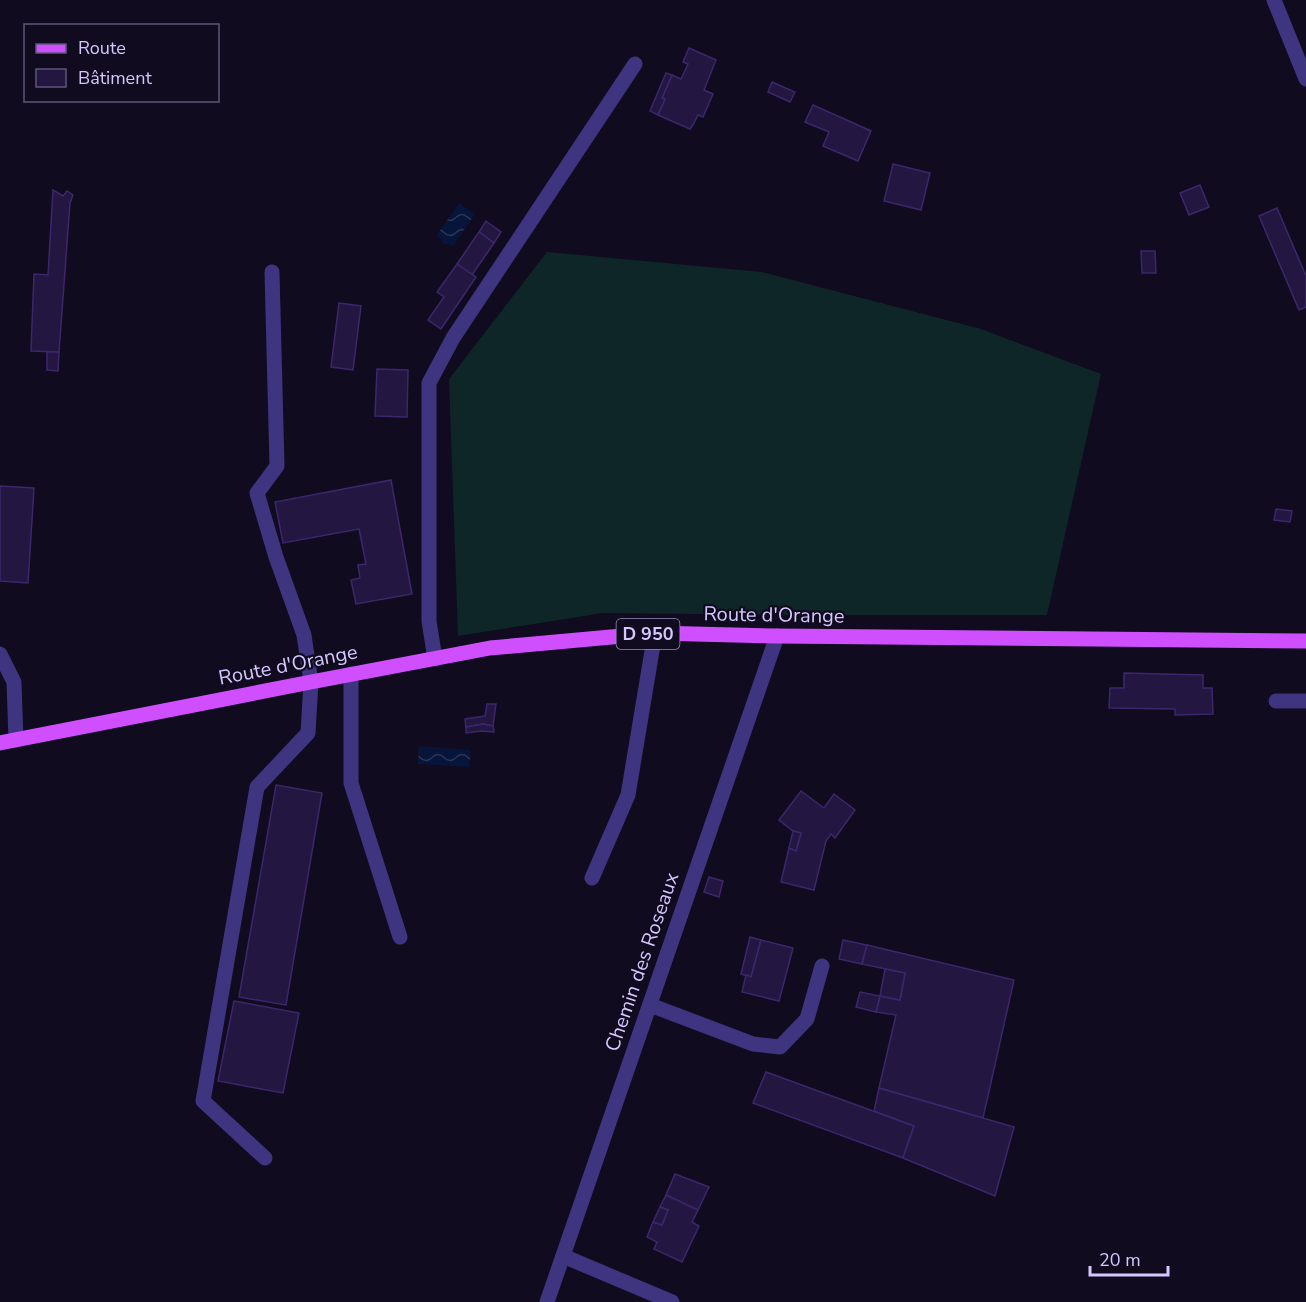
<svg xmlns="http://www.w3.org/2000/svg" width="1306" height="1302" font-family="'Nunito Sans',sans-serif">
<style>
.grass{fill:#0e2628}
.water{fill:url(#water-waves)}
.building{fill:#231640;stroke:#3c276d;stroke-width:1.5}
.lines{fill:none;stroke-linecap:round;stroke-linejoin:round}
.minor{stroke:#3e347f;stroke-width:15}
.major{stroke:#cf4fff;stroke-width:15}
.labels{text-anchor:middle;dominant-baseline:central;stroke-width:4.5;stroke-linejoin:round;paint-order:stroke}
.shield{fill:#100b1e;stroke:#998fbc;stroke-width:1.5}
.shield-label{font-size:18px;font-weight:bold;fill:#d4c8ff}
.street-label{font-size:20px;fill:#d4c8ff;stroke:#100b1e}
</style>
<defs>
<pattern id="water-waves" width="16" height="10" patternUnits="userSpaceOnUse" patternTransform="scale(1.5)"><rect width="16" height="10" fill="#07153b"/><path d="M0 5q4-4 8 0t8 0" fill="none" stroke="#2a3658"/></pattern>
</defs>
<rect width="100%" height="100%" fill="#100b1e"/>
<polygon class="grass" points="547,252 762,272 981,329 1101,374 1047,615 796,615 603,613 458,636 449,379"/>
<g class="water">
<polygon points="459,203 475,214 453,246 449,244 443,244 440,238 437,235"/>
<polygon points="419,746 471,750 469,767 418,764"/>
</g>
<g class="building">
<polygon points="689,48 716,60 704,90 713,94 703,117 698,115 693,125 690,129 658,115 665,99 662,98 672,75 681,79 688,64 683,62"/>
<polygon points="666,73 672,75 662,98 665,99 658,115 650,111"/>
<polygon points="772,82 795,92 790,102 768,92"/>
<polygon points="813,105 871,131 858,161 823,146 829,132 805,122"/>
<polygon points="893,164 930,173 921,210 884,201"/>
<polygon points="1200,185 1209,207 1189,215 1180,193"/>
<polygon points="53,190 63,196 67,191 73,195 70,203 59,352 31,351 34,274 48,275"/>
<polygon points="1277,208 1306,276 1306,307 1299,310 1259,216"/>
<polygon points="486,221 501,232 494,243 479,232"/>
<polygon points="479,232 494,243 472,275 457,264"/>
<polygon points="1141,251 1155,251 1156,273 1142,273"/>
<polygon points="457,264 476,277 441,329 428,320 444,297 437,292"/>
<polygon points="339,303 361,306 353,370 331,367"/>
<polygon points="47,352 59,352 58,371 47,370"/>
<polygon points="377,369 408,370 407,417 375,416"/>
<polygon points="391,480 412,594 356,604 351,580 360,578 358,565 366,564 359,529 283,543 275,502"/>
<polygon points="0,486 34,488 28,583 0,581"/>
<polygon points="1276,509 1292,511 1290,522 1274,520"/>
<polygon points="1124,673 1203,675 1203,688 1212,688 1213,714 1175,715 1175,709 1109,708 1110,688 1124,688"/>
<polygon points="487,704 496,704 493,726 483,724 466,727 465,719 485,716"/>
<polygon points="483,724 493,726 494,732 482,731 466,733 466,727"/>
<polygon points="276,785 322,793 286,1005 239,997"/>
<polygon points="801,791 824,808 834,794 855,810 835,838 831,834 826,841 814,890 781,882 789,848 796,851 801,833 793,831 779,820"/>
<polygon points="793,831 801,833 796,851 789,848"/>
<polygon points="709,877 723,881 719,897 704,892"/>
<polygon points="750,937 761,940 751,977 741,974"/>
<polygon points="761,940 793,948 779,1001 742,992 746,975 751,977"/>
<polygon points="843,940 867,945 862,964 839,959"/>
<polygon points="867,945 1014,980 983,1118 879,1088 896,1015 876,1012 880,996 900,1000 905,973 862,964"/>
<polygon points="885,969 905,973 900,1000 880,996"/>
<polygon points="860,992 880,996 876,1012 856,1007"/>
<polygon points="234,1001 299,1013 283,1093 218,1081"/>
<polygon points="766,1072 914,1126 903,1158 753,1103"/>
<polygon points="879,1088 1014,1127 995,1196 903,1158 914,1126 874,1111"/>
<polygon points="675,1174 709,1187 698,1210 666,1195"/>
<polygon points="666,1195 698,1210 692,1222 699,1226 682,1262 654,1249 657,1242 647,1237 653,1222 662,1225 668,1210 660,1207"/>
<polygon points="660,1207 668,1210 662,1225 653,1222"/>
</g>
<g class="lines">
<g class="minor">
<polyline points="1274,0 1306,79"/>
<polyline points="0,654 14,682 16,740"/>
<polyline points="435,659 429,621 429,383 453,338 635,64"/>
<polyline points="351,674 351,783 400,937"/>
<polyline points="1276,701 1306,701"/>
<polyline points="592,878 628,795 655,633"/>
<polyline points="650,1005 753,1044 780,1047 807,1019 822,966"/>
<polyline points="265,1158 203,1101 257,787 308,733 311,682 304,635 276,557 257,493 277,466 272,272"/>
<polyline points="563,1256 672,1302"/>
<polyline points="547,1302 777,636"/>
</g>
<polyline class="major" points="0,743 311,682 490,648 655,633 777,636 1306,641"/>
</g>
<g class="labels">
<rect class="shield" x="616.5" y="619" width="63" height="30" rx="4.5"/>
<g class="shield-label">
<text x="648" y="634">D 950</text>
</g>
<g class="street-label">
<text transform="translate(774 615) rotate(1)">Route d'Orange</text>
<text transform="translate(288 665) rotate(-11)">Route d'Orange</text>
<text transform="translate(642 962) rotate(-71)">Chemin des Roseaux</text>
</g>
</g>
<rect x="24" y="24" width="195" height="78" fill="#100b1e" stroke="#5e5778" stroke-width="1.5"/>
<rect x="36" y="44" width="30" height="9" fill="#cf4fff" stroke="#5e5778" stroke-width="1.5"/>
<text x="78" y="54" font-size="18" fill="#d4c8ff">Route</text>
<rect x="36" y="69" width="30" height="18" fill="#231640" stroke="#5e5778" stroke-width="1.5"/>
<text x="78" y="84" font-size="18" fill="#d4c8ff">Bâtiment</text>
<path d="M1090 1266v9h78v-9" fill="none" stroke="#d4c8ff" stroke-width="3"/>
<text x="1099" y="1266" font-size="18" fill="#d4c8ff" stroke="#100b1e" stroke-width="4.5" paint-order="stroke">20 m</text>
</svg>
